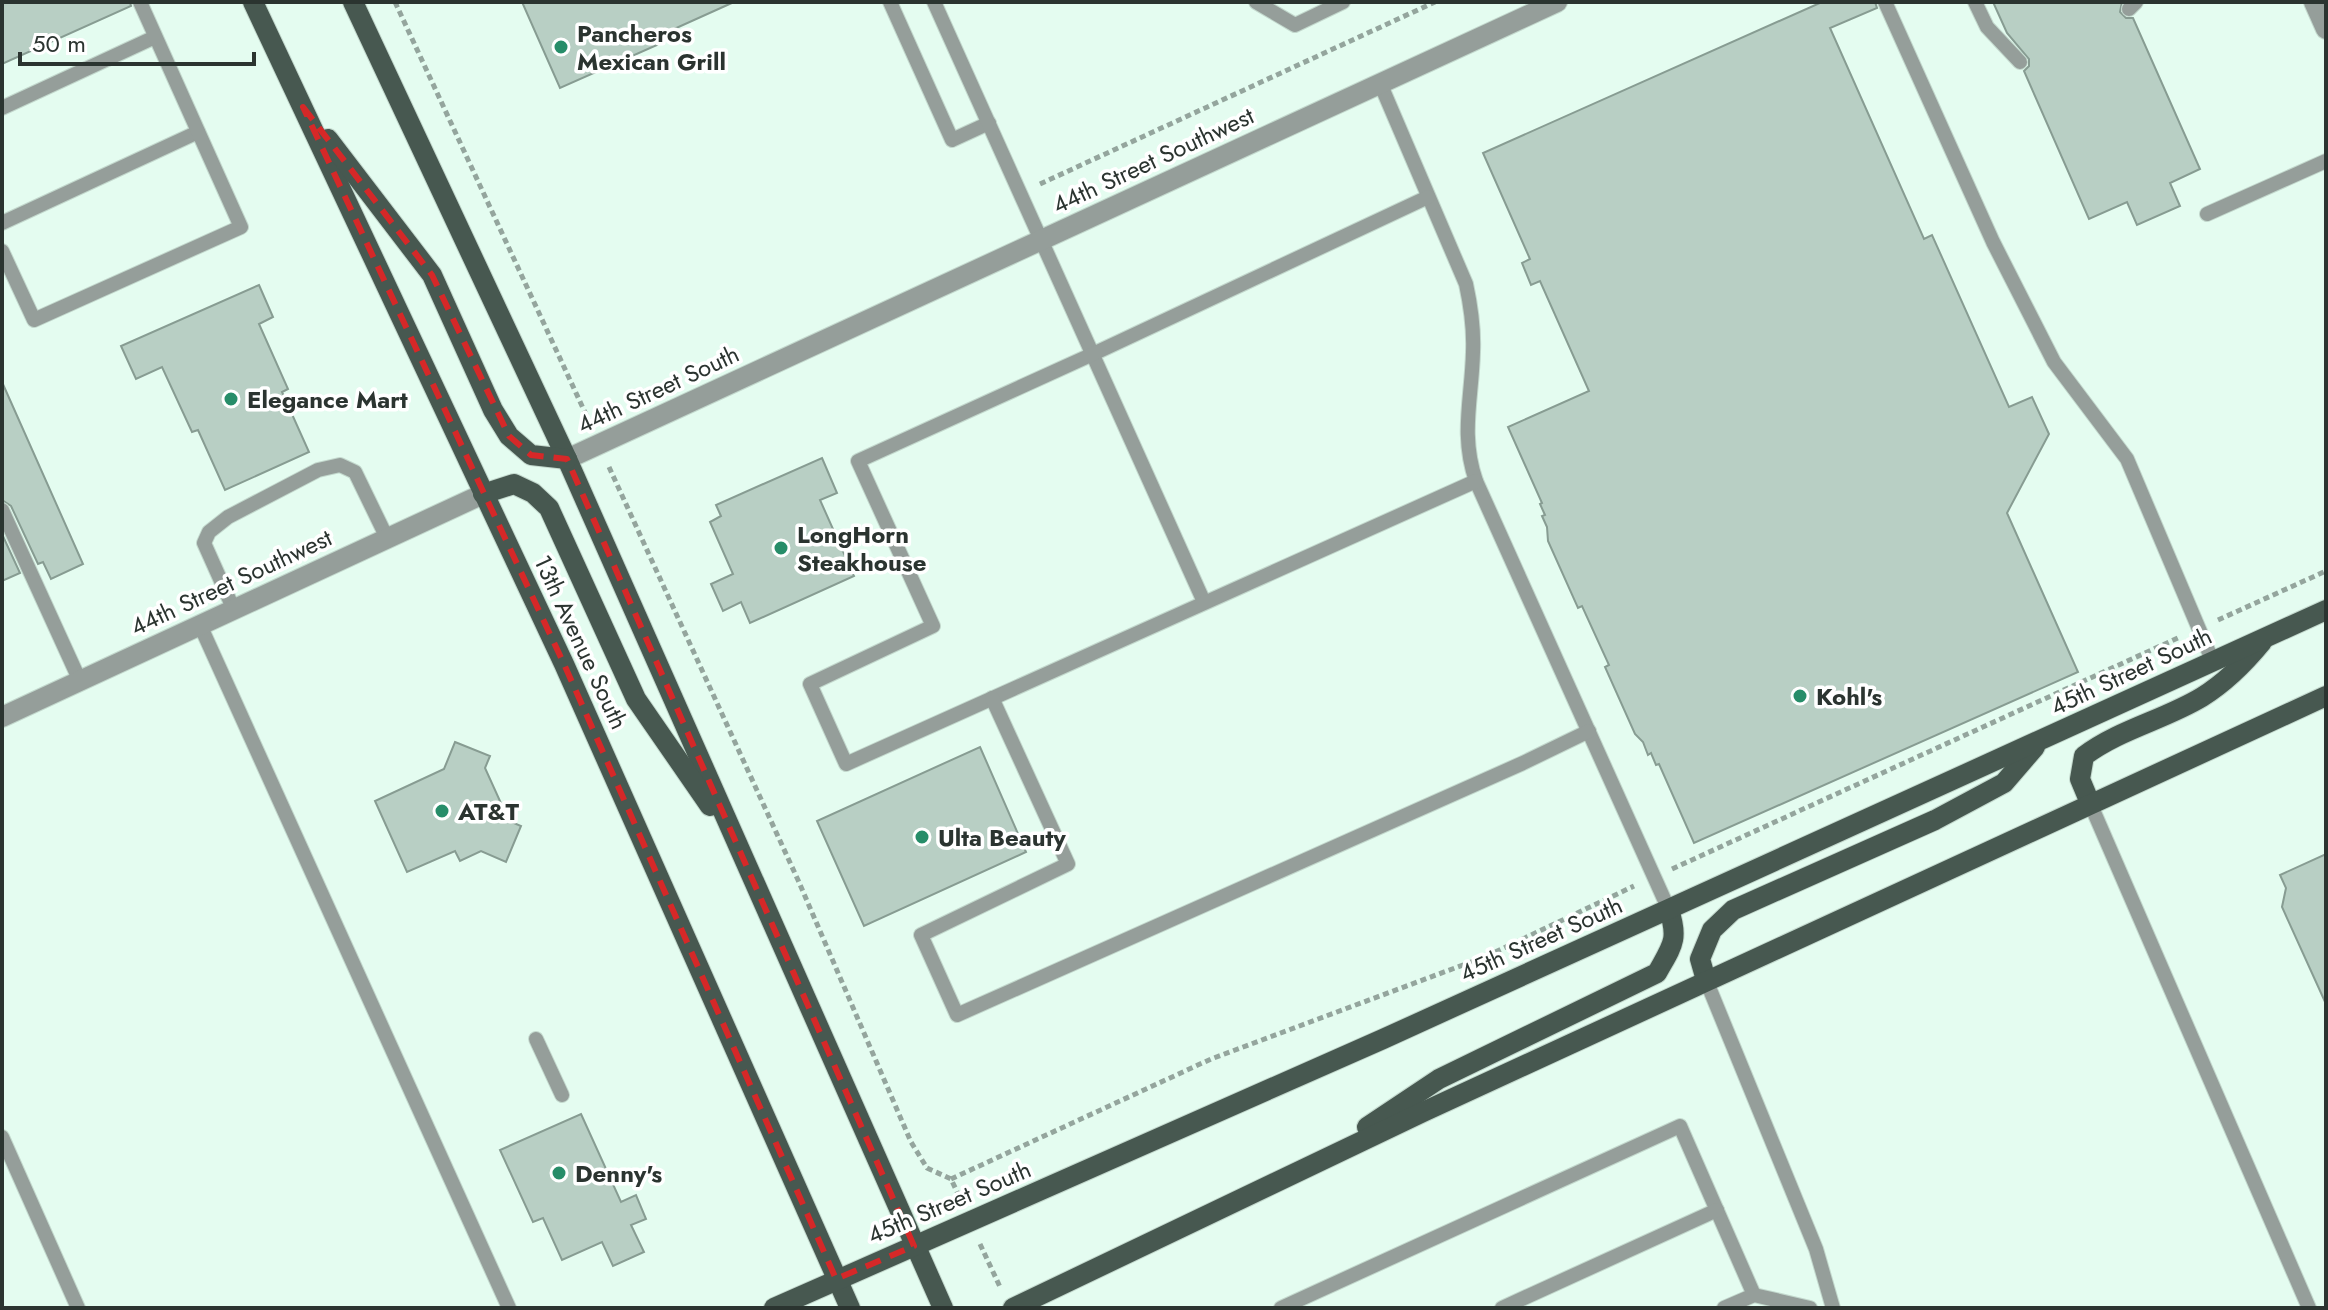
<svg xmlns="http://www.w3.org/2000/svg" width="2328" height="1310" font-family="Jost,sans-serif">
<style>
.building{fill:#b8cfc4;stroke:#879c92;stroke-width:2}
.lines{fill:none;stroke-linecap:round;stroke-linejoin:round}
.service-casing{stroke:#c3d8cd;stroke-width:16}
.minor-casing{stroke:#c3d8cd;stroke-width:22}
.primary-casing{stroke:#c3d8cd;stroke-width:22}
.path{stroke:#94a59d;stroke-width:5;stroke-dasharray:6 4;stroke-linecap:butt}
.service{stroke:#959e9a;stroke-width:14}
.minor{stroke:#959e9a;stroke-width:20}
.primary{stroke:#475850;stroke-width:20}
.marked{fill:none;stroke:#d62828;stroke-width:6;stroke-dasharray:16 10;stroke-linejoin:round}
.poi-dot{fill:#278d69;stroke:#fff;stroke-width:3}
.labels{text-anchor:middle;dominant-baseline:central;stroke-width:7;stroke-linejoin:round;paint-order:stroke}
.poi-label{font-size:24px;font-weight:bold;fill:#2b3430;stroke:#fff;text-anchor:start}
.street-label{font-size:24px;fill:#2b3430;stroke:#fff}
</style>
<rect width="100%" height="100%" fill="#e4fcf0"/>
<g class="building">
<polygon points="2,2 130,2 131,6 2,64"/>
<polygon points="522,2 734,2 654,38 657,45 560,88"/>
<polygon points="1822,2 1875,2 1877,8 1830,28 1924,239 1932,235 2009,407 2032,397 2049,434 2007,513 2078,672 1694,843 1659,764 1656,765 1651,753 1648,755 1643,742 1635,734 1605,667 1609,665 1582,606 1578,608 1548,541 1547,527 1542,516 1545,515 1540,504 1542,503 1508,427 1589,391 1540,281 1531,285 1522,263 1530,259 1483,153"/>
<polygon points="1993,2 2122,2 2120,12 2126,18 2133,18 2200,169 2170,183 2180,206 2137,225 2127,202 2089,219 2024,71 2029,66 2029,59 2007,33"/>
<polygon points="259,285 273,317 259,324 288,389 282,392 309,452 225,490 198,430 192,432 162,367 136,379 121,346"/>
<polygon points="2,382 83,564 51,579 43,562 38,564 11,506 2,500"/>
<polygon points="822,458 837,493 820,500 854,576 750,623 741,602 723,611 711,584 733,574 710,522 721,516 716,505"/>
<polygon points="2,534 20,573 2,581"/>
<polygon points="455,742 490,756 485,768 509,821 521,826 506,862 481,851 460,861 455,851 407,872 375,801 444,769"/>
<polygon points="980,747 1026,852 864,926 817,821"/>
<polygon points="2326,854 2326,1004 2282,907 2286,888 2280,875"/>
<polygon points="581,1114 621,1202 636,1195 646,1219 631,1225 644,1252 613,1266 602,1242 562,1260 543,1218 533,1222 500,1150"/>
</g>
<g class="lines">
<defs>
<g id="service">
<polyline points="890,2 952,140 989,123"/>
<polyline points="934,2 1204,602"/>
<polyline points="1256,2 1295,25 1343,2"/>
<polyline points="1885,2 1993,242 2054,362 2127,459 2213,662"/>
<polyline points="1975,2 1987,27 2020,62"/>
<polyline points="2129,9 2136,2"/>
<path d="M1380 83 1466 284C1471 307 1474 329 1473 352 1472 398 1460 435 1476 481L1669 910"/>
<polyline points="2,108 155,37"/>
<polyline points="1428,197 1093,354 858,461 933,626 810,684 846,764 1476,481"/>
<polyline points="2207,214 2326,161"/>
<polyline points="2,223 198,132"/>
<polyline points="2,251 34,320 241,227 140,2"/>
<polyline points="2,510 80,681"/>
<polyline points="234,610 204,543 209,532 228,517 318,470 340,465 355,472 387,538"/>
<polyline points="200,625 509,1308"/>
<polyline points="992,698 1068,864 921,935 957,1015 1523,763 1589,731"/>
<polyline points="2090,803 2309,1308"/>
<polyline points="1706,980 1816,1249 1833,1308"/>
<polyline points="536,1039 562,1095"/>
<polyline points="2,1137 78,1308"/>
<polyline points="1281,1308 1680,1126 1754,1295"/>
<polyline points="1502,1308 1717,1210"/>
<polyline points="1724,1308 1754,1295 1810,1308"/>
</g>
<g id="minor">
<polyline points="2314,2 2326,29"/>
<polyline points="567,459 1557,2"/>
<polyline points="2,717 483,494"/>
</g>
<g id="primary">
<polyline points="253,2 564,664 850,1308"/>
<polyline points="353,2 567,459 943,1308"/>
<polyline points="328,139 432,275 493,410 509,436 531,455 567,459"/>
<polyline points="483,494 514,484 533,493 549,508 636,699 710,806"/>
<path d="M2090 803 2080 779 2084 756C2120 729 2164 720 2202 697 2226 682 2244 664 2262 642"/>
<polyline points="1706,980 1700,959 1712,930 1733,910 1935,820 2004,783 2035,747"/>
<path d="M1367 1127 1439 1079 1657 973C1672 946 1679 940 1669 910"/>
<polyline points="774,1308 1383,1039 2326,610"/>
<polyline points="1013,1308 1423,1112 2326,696"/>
</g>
</defs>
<use href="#service" class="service-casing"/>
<use href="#minor" class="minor-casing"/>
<use href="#primary" class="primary-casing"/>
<g class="path">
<polyline points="395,2 589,421"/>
<polyline points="1040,184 1435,2"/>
<polyline points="609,467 798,880 911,1142 927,1168 951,1179 960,1198"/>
<polyline points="2218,620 2326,571"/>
<polyline points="1672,869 2180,637"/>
<polyline points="951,1179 1211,1059 1487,956 1634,886"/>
<polyline points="980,1244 1001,1289"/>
</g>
<use href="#service" class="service"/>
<use href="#minor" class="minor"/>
<use href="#primary" class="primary"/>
</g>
<path class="marked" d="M303 107 432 275 509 436 531 455 567 459 914 1246 836 1279 564 664Z"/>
<g class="poi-dot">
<circle cx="561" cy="47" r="8"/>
<circle cx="231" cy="399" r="8"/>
<circle cx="781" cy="548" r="8"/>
<circle cx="1800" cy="696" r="8"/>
<circle cx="442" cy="811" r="8"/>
<circle cx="922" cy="837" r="8"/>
<circle cx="559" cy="1173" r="8"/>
</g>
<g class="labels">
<g class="poi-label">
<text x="577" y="33">Pancheros<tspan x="577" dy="28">Mexican Grill</tspan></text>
<text x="247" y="399">Elegance Mart</text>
<text x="797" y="534">LongHorn<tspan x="797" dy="28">Steakhouse</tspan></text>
<text x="1816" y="696">Kohl's</text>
<text x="458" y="811">AT&amp;T</text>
<text x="938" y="837">Ulta Beauty</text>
<text x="575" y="1173">Denny's</text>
</g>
<g class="street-label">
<text transform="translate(1153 160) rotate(-25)">44th Street Southwest</text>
<text transform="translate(658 389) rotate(-25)">44th Street South</text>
<text transform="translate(231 582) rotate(-25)">44th Street Southwest</text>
<text transform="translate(581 642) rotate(65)">13th Avenue South</text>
<text transform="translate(2131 671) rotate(-25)">45th Street South</text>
<text transform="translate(1541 939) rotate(-24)">45th Street South</text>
<text transform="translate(949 1202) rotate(-23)">45th Street South</text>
</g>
</g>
<rect width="2328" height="1310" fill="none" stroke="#2b3430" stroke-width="8"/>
<path d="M20 52v12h234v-12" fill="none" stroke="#2b3430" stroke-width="4"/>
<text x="32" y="52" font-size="24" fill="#2b3430" stroke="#ffffff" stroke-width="6" paint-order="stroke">50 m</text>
</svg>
